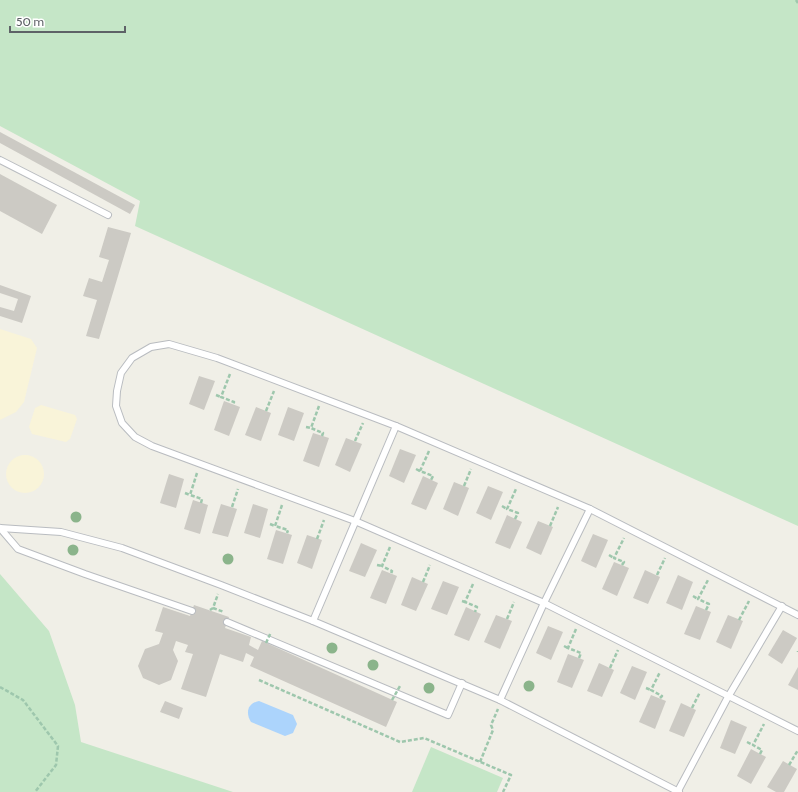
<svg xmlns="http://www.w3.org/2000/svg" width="798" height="792" font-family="Cabin,sans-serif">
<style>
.green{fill:#c5e6c7}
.sand{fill:#f9f4d9}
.water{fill:#acd4fc}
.building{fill:#cccac4}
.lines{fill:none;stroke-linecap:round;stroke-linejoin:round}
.lane-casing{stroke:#b9bcc0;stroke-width:8}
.path{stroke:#9ec7ad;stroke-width:2.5;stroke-dasharray:4 2;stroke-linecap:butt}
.lane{stroke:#fff;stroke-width:6}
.path-bridge{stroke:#9ec7ad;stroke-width:2.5;stroke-dasharray:4 2;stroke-linecap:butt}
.tree{fill:#8bb48b}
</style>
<rect width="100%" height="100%" fill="#f0efe7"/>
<g class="green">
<polygon points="0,0 798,0 798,526 135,226 140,201 0,126"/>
<polygon points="0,574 49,631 75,705 81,742 233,792 0,792"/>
<polygon points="431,747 503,778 497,792 412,792"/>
</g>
<g class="sand">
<polygon points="0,329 31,339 37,348 24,402 16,412 0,420"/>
<polygon points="41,405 75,415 77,419 70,439 66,442 32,434 29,427 35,408"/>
<circle cx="25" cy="474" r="19"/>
</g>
<path class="water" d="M259 701 293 715 297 724 293 733 285 736 251 722C245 712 248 703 259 701Z"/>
<g class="building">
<polygon points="0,132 135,205 130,214 0,143"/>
<polygon points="0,174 57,205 42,234 0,211"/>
<polygon points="108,227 131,233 99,339 86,336 97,300 83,296 89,278 102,282 109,260 99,257"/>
<polygon points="0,285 31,296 22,323 0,316 0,307 14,311 18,299 0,293"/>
<polygon points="199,376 215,381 204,410 189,404"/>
<polygon points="224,401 240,407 229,436 214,430"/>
<polygon points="256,407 271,413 261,441 245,435"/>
<polygon points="288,407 304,413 294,441 278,435"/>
<polygon points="313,433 329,438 319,467 303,461"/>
<polygon points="346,438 362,444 350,472 335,465"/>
<polygon points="400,449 416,455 404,483 389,476"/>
<polygon points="169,474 184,479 176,508 160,503"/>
<polygon points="423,476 438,483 426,510 411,504"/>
<polygon points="454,482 469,488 458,516 443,509"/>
<polygon points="488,486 503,492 491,520 476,513"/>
<polygon points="193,500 208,505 200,534 184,529"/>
<polygon points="221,504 237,509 228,537 212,533"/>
<polygon points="253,504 268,509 260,538 244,533"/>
<polygon points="507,515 522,522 510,549 495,543"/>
<polygon points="538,521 553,527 541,555 526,548"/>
<polygon points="276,530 292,535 283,564 267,559"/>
<polygon points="593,534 608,540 596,568 581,561"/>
<polygon points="307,535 322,540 312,569 297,563"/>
<polygon points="361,543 377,550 365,577 349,571"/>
<polygon points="614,562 629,568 617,596 602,589"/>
<polygon points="382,570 397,576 386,604 370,598"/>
<polygon points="645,570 660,577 648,604 633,598"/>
<polygon points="678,575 693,582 682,610 666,603"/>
<polygon points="412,577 428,584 416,611 401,605"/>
<polygon points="443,581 459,587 447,615 431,609"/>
<polygon points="194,605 229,617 225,628 251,637 249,645 258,650 262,641 397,702 386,727 250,666 254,657 246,653 243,662 220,654 206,697 181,689 193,654 185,652 188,645 176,641 173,650 178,661 171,680 159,685 143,678 138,666 145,649 159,644 163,633 155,631 163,607 190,616"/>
<polygon points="696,606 711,612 700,640 684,634"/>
<polygon points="466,607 481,614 469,641 454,635"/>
<polygon points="496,615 512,621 500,649 484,642"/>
<polygon points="728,615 743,621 731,649 716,642"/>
<polygon points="548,626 563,632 551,660 536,653"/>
<polygon points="783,630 797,638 782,664 768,655"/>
<polygon points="568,654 584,660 572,688 557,682"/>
<polygon points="599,663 614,670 602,697 587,691"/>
<polygon points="632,666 647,672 635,700 620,693"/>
<polygon points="798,667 798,690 788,685"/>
<polygon points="651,695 666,701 655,729 639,722"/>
<polygon points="165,701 183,708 179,719 160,712"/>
<polygon points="681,703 696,710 684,737 669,731"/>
<polygon points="731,720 747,727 735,754 720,748"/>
<polygon points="751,749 766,757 751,784 737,776"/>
<polygon points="783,761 797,769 784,792 776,792 767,787"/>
</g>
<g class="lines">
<defs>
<g id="lane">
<polyline points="0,160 108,215"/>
<polyline points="0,528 61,532 122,548 221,585 313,621 500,700 679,792"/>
<polyline points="0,528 18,549 85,574 192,611"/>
<polyline points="798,615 590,509 396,426 217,358 169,344 151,347 132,358 121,373 117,391 116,406 122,423 135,437 152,446 355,521 544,603 798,731"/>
<polyline points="313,621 396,426"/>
<polyline points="227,622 448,715 462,683"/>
<polyline points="500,700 544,603 590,509"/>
<polyline points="678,791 728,697 782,606"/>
</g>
</defs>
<use href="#lane" class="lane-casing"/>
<g class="path">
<polyline points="796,0 798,3"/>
<polyline points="230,374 221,397 234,402 233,405"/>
<polyline points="216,395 221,397"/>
<polyline points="319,406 311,428 323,433 322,436"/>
<polyline points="266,411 274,391"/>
<polyline points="306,427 311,428"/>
<polyline points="355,441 363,423"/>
<polyline points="429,451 420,471 433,476 431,480"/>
<polyline points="416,469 420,471"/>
<polyline points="197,473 190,495 202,499 201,503"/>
<polyline points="464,486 471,469"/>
<polyline points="185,493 190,495"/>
<polyline points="282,505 275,526 288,530 287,533"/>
<polyline points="502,506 507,509"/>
<polyline points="232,507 238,489"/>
<polyline points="515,519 518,513 507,509 516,489"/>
<polyline points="270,524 275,526"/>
<polyline points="550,526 558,507"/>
<polyline points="317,539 324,520"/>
<polyline points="390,547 382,566 392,571 391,574"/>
<polyline points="609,555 614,558"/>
<polyline points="377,565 382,566"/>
<polyline points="622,565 624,562 614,558 624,538"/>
<polyline points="657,575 665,558"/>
<polyline points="423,582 430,565"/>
<polyline points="473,584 465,602 477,607 475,612"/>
<polyline points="693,596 698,599"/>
<polyline points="462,601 465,602"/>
<polyline points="213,608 224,612"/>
<polyline points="210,610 213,608 218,594"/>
<polyline points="706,610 709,604 698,599 708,580"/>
<polyline points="507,619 514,602"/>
<polyline points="739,620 749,601"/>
<polyline points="576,629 568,648 581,653 579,658"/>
<polyline points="564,646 568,648"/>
<polyline points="798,651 798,652"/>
<polyline points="610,668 618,650"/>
<polyline points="259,680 400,742 424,738 511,775 503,792"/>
<polyline points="0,687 23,700 58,746 56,765 35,792"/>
<polyline points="646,688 651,690"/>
<polyline points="660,698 662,696 651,690 660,672"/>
<polyline points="692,708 700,692"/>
<polyline points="747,742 753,745"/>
<polyline points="760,754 762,750 753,745 764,724"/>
<polyline points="480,762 493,730 491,725 498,709"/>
<polyline points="789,765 798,750"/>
</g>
<use href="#lane" class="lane"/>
<g class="path-bridge">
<polyline points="266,643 271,632"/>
<polyline points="392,700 400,686"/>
</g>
</g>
<g class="tree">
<circle cx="76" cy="517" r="5.5"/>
<circle cx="73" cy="550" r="5.5"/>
<circle cx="228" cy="559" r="5.5"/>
<circle cx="332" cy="648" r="5.5"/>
<circle cx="373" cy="665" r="5.5"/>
<circle cx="529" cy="686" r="5.5"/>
<circle cx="429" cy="688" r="5.5"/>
</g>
<path d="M10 26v6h115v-6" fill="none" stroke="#5e6267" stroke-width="2"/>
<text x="16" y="26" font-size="12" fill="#5e6267" stroke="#ffffff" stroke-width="3" paint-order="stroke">50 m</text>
</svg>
